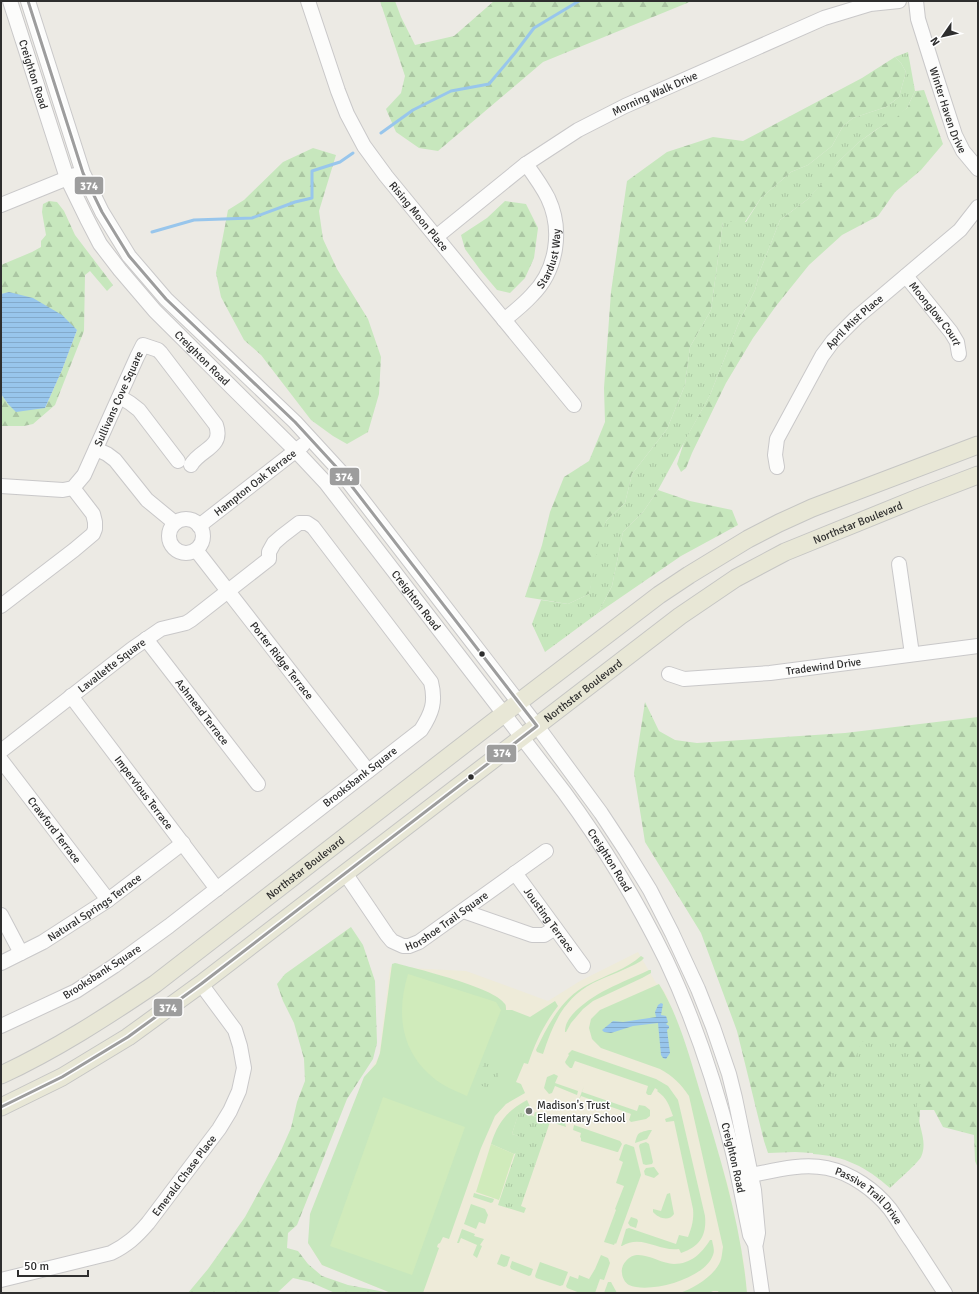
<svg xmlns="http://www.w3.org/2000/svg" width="979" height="1294" font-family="Signika,sans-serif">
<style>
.education{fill:#eeebd9}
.grass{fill:#c7e7bd}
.forest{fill:url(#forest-firs)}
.park{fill:url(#park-tufts)}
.pitch{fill:#d0ebbb}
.water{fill:url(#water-rules)}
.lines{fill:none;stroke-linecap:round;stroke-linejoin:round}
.stream{stroke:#98c6ec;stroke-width:3}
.minor-casing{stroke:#c9c8c9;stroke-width:16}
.major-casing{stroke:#c6c6c4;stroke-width:19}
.minor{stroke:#fcfcfb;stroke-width:14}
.major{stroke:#e8e7d6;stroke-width:17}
.bus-1-casing{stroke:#fff;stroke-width:6}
.bus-1{stroke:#9d9d9d;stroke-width:3}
.bus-dot{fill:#2e2e2e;stroke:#fff;stroke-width:1.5}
.poi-dot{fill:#70706e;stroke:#fff;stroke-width:1.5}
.labels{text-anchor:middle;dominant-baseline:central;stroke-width:3;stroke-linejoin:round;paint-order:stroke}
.street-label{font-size:11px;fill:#2e2e2e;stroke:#fff}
.poi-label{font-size:11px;fill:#2e2e2e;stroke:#fff;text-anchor:start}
.line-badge{stroke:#fff;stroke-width:1.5}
.badge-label{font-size:11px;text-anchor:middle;font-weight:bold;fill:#fff}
</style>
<defs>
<pattern id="forest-firs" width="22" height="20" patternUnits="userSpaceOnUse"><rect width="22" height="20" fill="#c7e7bd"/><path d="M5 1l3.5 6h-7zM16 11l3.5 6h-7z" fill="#abc6a3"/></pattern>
<pattern id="park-tufts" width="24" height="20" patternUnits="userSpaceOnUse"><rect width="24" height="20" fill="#c7e7bd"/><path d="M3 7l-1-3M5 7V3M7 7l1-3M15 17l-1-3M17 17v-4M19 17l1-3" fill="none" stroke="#abc6a3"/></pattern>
<pattern id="water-rules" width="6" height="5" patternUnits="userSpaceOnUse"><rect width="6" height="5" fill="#98c6ec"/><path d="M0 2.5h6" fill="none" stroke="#83aacb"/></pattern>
</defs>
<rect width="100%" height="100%" fill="#eceae4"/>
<polygon class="education" points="638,952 656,983 659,984 667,996 688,1052 729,1189 744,1262 747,1293 391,1293 322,1265 308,1243 365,1078 379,1056 390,967 466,971 548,1001 580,981"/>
<g class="grass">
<path d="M641 956 644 958 641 961C626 970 609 975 593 983 563 999 553 1024 543 1054L537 1052 536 1050C548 1025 562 997 589 984 606 975 627 969 641 956Z"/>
<path d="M395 963C417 969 494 987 505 1004 506 1005 506 1008 506 1010H512L530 1017 555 1001 558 1006C544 1024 535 1043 528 1064L524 1063 516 1082 521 1084 525 1093 506 1104 495 1116 481 1148 449 1239 443 1237 440 1243 438 1244 437 1247 439 1248 423 1293H391L322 1265 308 1243 310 1214 364 1077 376 1064 380 1053 392 964Z"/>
<path d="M649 970H651V973L642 978 593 1001 583 1009 571 1023 566 1032H565C565 1025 568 1020 572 1015 593 992 622 983 649 970Z"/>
<path d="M659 984C679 1016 690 1058 701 1095 721 1160 741 1225 747 1293H719L718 1291H713L709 1293H680C694 1288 713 1277 720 1262 722 1258 722 1252 723 1247L689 1096C681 1084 673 1076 660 1069L601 1048 592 1039 589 1028 591 1019 600 1010Z"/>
<path d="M572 1050 656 1079 668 1086 678 1100 705 1216C707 1236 699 1247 681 1253L679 1249C659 1252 642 1234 622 1246H621L626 1229 629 1228 676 1244 679 1235 688 1237C692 1227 694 1219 693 1209L674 1121 666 1122 665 1119 673 1116C669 1105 667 1098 657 1091L658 1090 655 1088 651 1095H648L646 1093 648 1086 575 1061 572 1068H570L566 1064 565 1062 569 1055 568 1054Z"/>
<polygon points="554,1074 558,1076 555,1083 578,1091 577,1095 555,1086 552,1093 549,1094 544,1088 547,1077"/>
<polygon points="584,1086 582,1092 637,1111 639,1105 645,1106 650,1110 650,1116 646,1119 631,1122 629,1120 631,1114 581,1096 578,1102"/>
<path d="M527 1100 532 1111 531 1115 519 1112 512 1134 522 1137 516 1153 514 1154 491 1144C498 1122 507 1111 527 1100Z"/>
<polygon points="535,1112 565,1123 566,1127 534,1116"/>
<polygon points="574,1125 620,1141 622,1144 618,1152 617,1152 581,1141 581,1138 580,1137 581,1133 573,1130"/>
<path d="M649 1130H652L647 1139 635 1143C638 1132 638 1133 649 1130Z"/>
<polygon points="646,1142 649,1144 653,1162 652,1164 646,1165 643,1164 639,1146 640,1144"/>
<polygon points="626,1144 634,1147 641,1175 616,1244 615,1243 614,1245 604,1242 616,1210 615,1209 624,1186 616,1183 623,1162 619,1160 624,1145"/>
<polygon points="654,1167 659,1174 654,1178 645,1175 644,1171 646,1168"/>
<polygon points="474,1193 494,1199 493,1202 491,1203 473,1197"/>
<path d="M670 1193 674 1214C669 1222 658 1218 653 1212V1209L661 1211 667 1194Z"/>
<polygon points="471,1204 485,1209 488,1215 485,1224 479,1222 476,1229 464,1224"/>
<polygon points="631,1217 637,1219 638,1221 636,1228 630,1226 628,1223"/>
<polygon points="462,1229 475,1234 474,1236 484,1239 480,1245 482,1246 477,1258 473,1255 477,1245 461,1238 459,1243 457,1243"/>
<path d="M710 1240H712C713 1246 715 1250 713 1255 705 1279 649 1294 629 1285 625 1283 622 1277 622 1273 621 1269 623 1264 626 1261 638 1246 659 1264 674 1264 691 1264 702 1253 710 1240Z"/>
<polygon points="501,1254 510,1257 507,1266 504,1267 497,1264"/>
<polygon points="601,1255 608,1258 610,1263 604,1280 600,1279 595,1293 580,1293 567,1288 566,1286 570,1276 578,1279 579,1275 589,1279 595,1269"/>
<polygon points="512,1261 533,1269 531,1275 529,1276 511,1269 510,1267"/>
<polygon points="540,1262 568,1272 563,1285 560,1286 536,1278 535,1276"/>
<polygon points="608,1282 611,1282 617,1293 604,1293"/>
</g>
<g class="forest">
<polygon points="380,1 395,1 401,17 415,45 454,36 494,1 692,1 543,62 438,151 419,148 396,132 386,109 401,93 405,76"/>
<polygon points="895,57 901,63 906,72 899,97 886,107 853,118 843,126 832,146 808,165 791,172 761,198 745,222 723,222 711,310 690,347 685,385 667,429 632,474 625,503 606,521 589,594 568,604 525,597 542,545 550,512 564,477 589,461 605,422 604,388 611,292 627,181 667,152 713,137 743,141 862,78"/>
<polygon points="924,90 943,144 921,170 895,192 878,216 842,235 809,265 776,306 753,338 726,383 692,453 686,468 681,472 677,464 684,442 710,395 739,322 755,290 760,271 780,220 808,199 828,176 838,162 859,142 907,108 915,91"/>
<polygon points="313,148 336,155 319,211 323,239 337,269 368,319 381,357 379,394 368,432 347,444 333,436 311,420 261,355 244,340 221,297 216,273 228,210 244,200 283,162"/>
<polygon points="49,201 57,202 64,211 75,235 113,285 107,291 90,271 85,275 84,331 55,405 33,424 24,426 1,426 1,394 8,404 45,408 62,370 77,330 9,292 1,294 1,265 32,252 41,247 41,241 46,235 42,212 43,204"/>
<polygon points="505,201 526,204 538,228 534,258 525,278 510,293 497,290 481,271 465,249 461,235 487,218"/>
<polygon points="658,490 690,501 732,510 738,525 681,556 598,613 612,586 623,532 643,512"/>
<polygon points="645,702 659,731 675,740 697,743 845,733 978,717 978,1168 975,1161 974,1135 943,1127 934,1110 920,1110 919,1127 865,1164 831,1154 795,1152 768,1153 764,1141 737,1031 701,933 645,842 634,773"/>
<polygon points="351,927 363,945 375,981 377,1043 373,1059 347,1099 297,1225 288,1233 287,1248 298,1251 308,1264 322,1276 348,1285 390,1293 335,1293 310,1282 293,1278 277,1293 188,1293 208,1269 245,1217 279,1155 291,1128 297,1102 305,1081 304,1059 294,1023 283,1001 277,984 285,974"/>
</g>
<g class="park">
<polygon points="908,52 915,91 907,108 897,117 877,129 859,142 838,162 829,176 808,199 780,220 760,271 755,290 739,322 710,395 658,490 643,512 623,532 612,586 598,613 545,652 532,624 541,600 568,604 589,594 598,545 606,521 625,503 632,474 667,429 685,385 690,347 711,310 723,222 746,222 761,198 791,172 808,165 832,146 843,126 853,118 886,107 899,97 906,72 901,63 895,57"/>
<path d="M871 1039 898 1043 925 1069C922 1081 918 1093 917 1105 916 1122 929 1141 921 1157 918 1163 896 1182 890 1188 866 1167 845 1156 813 1154L816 1092 837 1067H852L861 1042Z"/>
<polygon points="485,1060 502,1066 493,1090 477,1084"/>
<polygon points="519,1111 550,1122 521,1206 526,1208 524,1213 498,1205 521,1137 512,1134"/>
</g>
<g class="pitch">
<path d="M408 974 496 1002 501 1010 467 1096C459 1092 450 1089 442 1084 402 1058 395 1017 408 974Z"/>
<polygon points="383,1097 465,1127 412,1275 330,1246"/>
<polygon points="491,1144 514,1154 499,1200 476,1192"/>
</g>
<g class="water">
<polygon points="9,292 33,298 62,315 77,330 62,370 45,408 16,412 8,404 1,394 1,294"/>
<polygon points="661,1003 663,1004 661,1015 666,1016 668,1022 666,1024 669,1026 669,1028 667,1030 670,1053 666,1059 663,1058 661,1055 658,1023 633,1026 611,1033 604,1032 602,1030 613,1021 623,1022 656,1017 655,1012 658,1005"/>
</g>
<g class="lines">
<g class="stream">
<polyline points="381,133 413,110 451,91 489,84 515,53 534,28 579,1"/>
<polyline points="152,232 194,220 252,218 295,202 312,198 312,171 340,162 353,153"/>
</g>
<defs>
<g id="minor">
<path id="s1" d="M10 1 67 178 87 219 100 244 120 270 155 311 296 451 326 483 564 792C603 845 637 901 666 960 694 1019 716 1086 732 1149 739 1177 744 1207 750 1235L755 1244 762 1293"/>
<polyline points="28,1 83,173 102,212 129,256 166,299 295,422 340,471 537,726 601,813 626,851 650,890 672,933 698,989 713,1027 729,1074 735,1098 754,1190 758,1233 756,1243"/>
<path id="s2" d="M308 1 338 91 347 114 364 146 386 176 574 405"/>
<path id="s3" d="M916 1 918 19 934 70 955 135 963 151 978 169"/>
<polyline points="1,205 75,175"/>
<path id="s4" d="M436 237 526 164 578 130 625 106 824 18 870 4 899 1"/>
<path id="s5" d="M906 276 951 332 957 342 959 354"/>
<path id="s6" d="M504 320C514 312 524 304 532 295 557 270 563 230 548 198 542 186 534 175 526 164"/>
<polyline points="120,397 130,403 139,410 178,461"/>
<polyline points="96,449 107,454 115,460 147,500 175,523"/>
<path id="s7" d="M777 467 775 455 777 439 822 356 833 341 856 318 960 230 978 207"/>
<path id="s8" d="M1 486 63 490 73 488 84 475 137 357 143 345 158 350 161 353 216 425C224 448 200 449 191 465"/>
<circle cx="186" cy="536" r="17"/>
<path id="s9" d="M199 526 303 445"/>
<path id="s10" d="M196 550 368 771"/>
<polyline points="899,564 912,654"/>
<polyline points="1,606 74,550 93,534 95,529 95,522 93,514 73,488"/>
<path id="s11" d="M146 639 258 784"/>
<path id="s12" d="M669 674 684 679 770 673 978 646"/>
<path id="s13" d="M71 696 217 889"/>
<path id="s14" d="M1 751 132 649 161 629 186 623 191 620 269 559V552L274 543 282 536 299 523H307L313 527 431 682C436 702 432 713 421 730L169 926 114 966 76 991 1 1026"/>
<path id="s15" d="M1 760 108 900"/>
<path id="s16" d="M345 873 387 935 392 941 403 946H409L419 942 546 851"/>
<path id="s17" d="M515 873 583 966"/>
<polyline points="463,911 532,935 544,935 555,928"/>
<polyline points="1,915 21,953"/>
<path id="s18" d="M1 963 43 942 108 900 183 843"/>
<path id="s19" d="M752 1175C776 1170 802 1163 827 1168 851 1173 875 1190 890 1209 898 1220 904 1231 912 1242 923 1259 934 1276 945 1293"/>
<path id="s20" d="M1 1280 111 1253C127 1245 136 1237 148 1223L219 1129 230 1111 239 1091 244 1068 240 1046 235 1030 201 984"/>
</g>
<g id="major">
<path id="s21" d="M1 1075C55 1050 106 1017 155 984L519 702 659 595 689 575 748 539 779 523 812 508 978 445"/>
<path id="s22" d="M1 1107 62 1077 128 1037 201 984 680 616 736 578 785 552 918 498 978 475"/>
</g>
</defs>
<use href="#minor" class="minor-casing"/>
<use href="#major" class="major-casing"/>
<use href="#minor" class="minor"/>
<use href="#major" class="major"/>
<defs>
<polyline id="bus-1" points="1,1107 62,1077 128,1037 201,984 537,726 340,471 295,422 166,299 129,256 102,212 83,173 28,1"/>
</defs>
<use href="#bus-1" class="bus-1-casing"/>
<use href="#bus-1" class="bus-1"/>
</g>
<g class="bus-dot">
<circle cx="482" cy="654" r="3.5"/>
<circle cx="471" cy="777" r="3.5"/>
</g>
<circle class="poi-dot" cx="529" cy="1111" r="4"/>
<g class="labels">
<g class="street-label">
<text stroke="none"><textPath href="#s1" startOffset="77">Creighton Road</textPath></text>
<text stroke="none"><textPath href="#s4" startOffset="263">Morning Walk Drive</textPath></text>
<text stroke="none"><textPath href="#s3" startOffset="114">Winter Haven Drive</textPath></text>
<text stroke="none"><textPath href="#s2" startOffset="245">Rising Moon Place</textPath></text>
<text stroke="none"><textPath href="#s6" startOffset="79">Stardust Way</textPath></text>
<text stroke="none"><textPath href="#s5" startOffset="48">Moonglow Court</textPath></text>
<text stroke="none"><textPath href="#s7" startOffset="170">April Mist Place</textPath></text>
<text stroke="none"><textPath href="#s1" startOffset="413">Creighton Road</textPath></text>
<text stroke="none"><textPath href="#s8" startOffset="173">Sullivans Cove Square</textPath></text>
<text stroke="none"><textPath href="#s9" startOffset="71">Hampton Oak Terrace</textPath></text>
<text stroke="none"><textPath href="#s22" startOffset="1041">Northstar Boulevard</textPath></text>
<text stroke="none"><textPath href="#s1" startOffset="737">Creighton Road</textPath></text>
<text stroke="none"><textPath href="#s10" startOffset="140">Porter Ridge Terrace</textPath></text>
<text stroke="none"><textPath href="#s14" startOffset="140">Lavallette Square</textPath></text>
<text stroke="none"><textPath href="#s12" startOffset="156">Tradewind Drive</textPath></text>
<text stroke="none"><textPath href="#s22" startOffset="717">Northstar Boulevard</textPath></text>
<text stroke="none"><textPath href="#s11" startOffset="92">Ashmead Terrace</textPath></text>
<text transform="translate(360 777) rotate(-38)">Brooksbank Square</text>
<text stroke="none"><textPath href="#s13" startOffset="121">Impervious Terrace</textPath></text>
<text stroke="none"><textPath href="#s15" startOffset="88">Crawford Terrace</textPath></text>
<text stroke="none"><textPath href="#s1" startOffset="1061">Creighton Road</textPath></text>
<text stroke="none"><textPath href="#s21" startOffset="369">Northstar Boulevard</textPath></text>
<text stroke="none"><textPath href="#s18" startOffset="109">Natural Springs Terrace</textPath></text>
<text stroke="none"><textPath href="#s16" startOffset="146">Horshoe Trail Square</textPath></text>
<text stroke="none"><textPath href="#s17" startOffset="58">Jousting Terrace</textPath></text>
<text transform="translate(102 972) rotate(-33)">Brooksbank Square</text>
<text stroke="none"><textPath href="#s1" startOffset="1385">Creighton Road</textPath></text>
<text stroke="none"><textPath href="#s20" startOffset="221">Emerald Chase Place</textPath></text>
<text stroke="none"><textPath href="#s19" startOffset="127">Passive Trail Drive</textPath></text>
</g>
<g class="poi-label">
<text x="537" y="1105">Madison's Trust<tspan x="537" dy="13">Elementary School</tspan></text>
</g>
</g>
<g class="line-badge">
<rect x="74" y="176" width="30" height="19" rx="4" fill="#9d9d9d"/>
<rect x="329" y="467" width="31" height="19" rx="4" fill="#9d9d9d"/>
<rect x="486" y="744" width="31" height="19" rx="4" fill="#9d9d9d"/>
<rect x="153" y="998" width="30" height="19" rx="4" fill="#9d9d9d"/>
</g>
<g class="badge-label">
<text x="89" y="190">374</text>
<text x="344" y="481">374</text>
<text x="502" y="757">374</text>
<text x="168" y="1012">374</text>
</g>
<rect width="979" height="1294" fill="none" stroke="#2e2e2e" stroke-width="4"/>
<g transform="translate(943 36) rotate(236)" stroke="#ffffff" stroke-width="3" paint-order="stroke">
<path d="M0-3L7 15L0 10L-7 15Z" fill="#2e2e2e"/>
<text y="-6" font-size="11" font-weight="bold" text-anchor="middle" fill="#2e2e2e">N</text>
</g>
<path d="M18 1270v6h70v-6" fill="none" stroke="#2e2e2e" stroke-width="2"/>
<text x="24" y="1270" font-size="12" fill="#2e2e2e" stroke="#ffffff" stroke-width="3" paint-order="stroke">50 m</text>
</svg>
